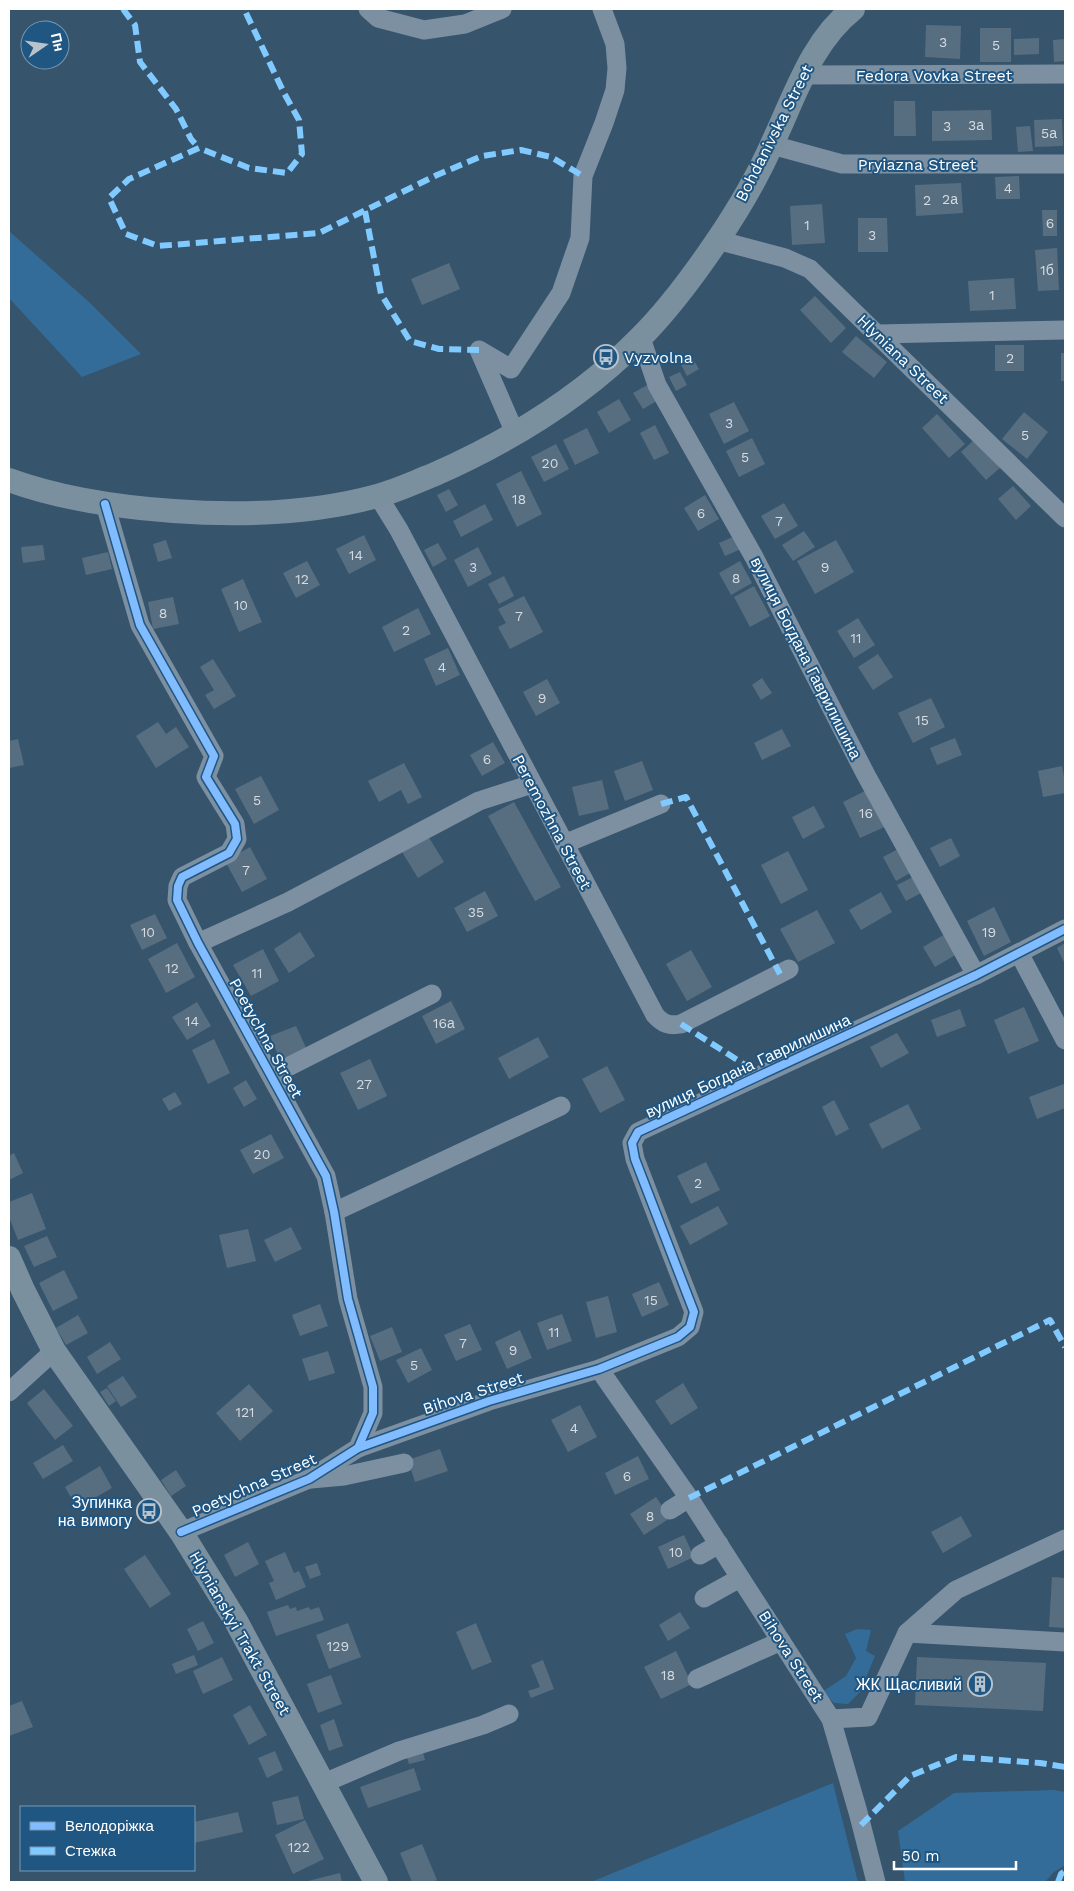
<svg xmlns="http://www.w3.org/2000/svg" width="1074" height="1891" font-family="'Work Sans',sans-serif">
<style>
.green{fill:#336c99}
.building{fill:#576e81}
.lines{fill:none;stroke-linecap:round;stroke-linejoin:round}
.minor{stroke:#7c90a2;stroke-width:19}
.major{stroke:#7b909f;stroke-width:24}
.quiet{stroke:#80caff;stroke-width:6;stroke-dasharray:12 6;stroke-linecap:butt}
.cycleway-casing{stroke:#205682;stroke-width:11}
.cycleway{stroke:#80bcff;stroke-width:8}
.labels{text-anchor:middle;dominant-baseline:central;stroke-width:4;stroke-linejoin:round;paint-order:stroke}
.number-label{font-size:14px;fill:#d5dbe0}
.street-label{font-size:16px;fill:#fff;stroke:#205682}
.poi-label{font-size:16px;fill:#fff;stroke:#205682;text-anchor:end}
</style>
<rect width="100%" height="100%" fill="#36546c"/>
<g class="green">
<polygon points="9,231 89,302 141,354 82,377 9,298"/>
<polygon points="857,1629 871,1630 866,1651 875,1656 860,1692 848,1704 834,1703 822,1692 846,1676 856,1658 845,1634"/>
<polygon points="833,1783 858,1882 591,1882"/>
<polygon points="1054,1790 1065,1792 1065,1865 1054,1872 1045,1882 905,1882 898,1831 954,1793"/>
</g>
<g class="building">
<polygon points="926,25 961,26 960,59 925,57"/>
<rect x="980" y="28" width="31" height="34"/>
<polygon points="1039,38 1039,54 1014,55 1014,39"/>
<polygon points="1065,39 1065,61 1054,62 1053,40"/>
<polygon points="894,101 915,101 916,136 894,136"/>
<polygon points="991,110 992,140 932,141 932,111"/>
<polygon points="1062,119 1063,146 1035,147 1034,120"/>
<polygon points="1030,126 1033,151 1018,152 1016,127"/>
<polygon points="1019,176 1020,199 996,199 995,177"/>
<polygon points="961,183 963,213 916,216 915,185"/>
<polygon points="822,204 825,243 792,245 790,206"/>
<polygon points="1042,210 1057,210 1057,236 1043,236"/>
<polygon points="858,218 887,218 888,252 858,252"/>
<polygon points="1057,248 1059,290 1038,291 1035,250"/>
<polygon points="449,263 460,289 422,305 411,279"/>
<polygon points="1014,278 1016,309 970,311 968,281"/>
<polygon points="815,296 846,328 831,343 800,310"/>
<polygon points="856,336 887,362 874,378 842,352"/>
<rect x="995" y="345" width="29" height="26"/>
<rect x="1061" y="353" width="4" height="28"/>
<polygon points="691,356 699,369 687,376 680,363"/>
<polygon points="680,372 687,385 676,391 669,377"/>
<polygon points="651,383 660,399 643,409 633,393"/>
<polygon points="619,399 631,420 609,433 597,412"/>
<polygon points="734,402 749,431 724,444 709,414"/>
<polygon points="1024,412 1048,432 1027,459 1002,439"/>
<polygon points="937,414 965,444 949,458 922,428"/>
<polygon points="655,425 669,453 654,460 640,433"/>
<polygon points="587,428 599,453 575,465 563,440"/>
<polygon points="752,438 765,464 739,477 726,451"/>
<polygon points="975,439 1001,467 986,480 961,452"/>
<polygon points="556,444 569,469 544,482 531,457"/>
<polygon points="521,471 542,514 517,527 496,484"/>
<polygon points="1013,486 1031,506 1016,520 998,499"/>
<polygon points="449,489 458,505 446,512 437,495"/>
<polygon points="705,495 719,519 698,531 684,508"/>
<polygon points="784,503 798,526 775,539 761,516"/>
<polygon points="485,504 493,520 461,537 453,521"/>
<polygon points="804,531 815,547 793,561 782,545"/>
<polygon points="364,535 376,560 349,574 336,549"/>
<polygon points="735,536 741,549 725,556 719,543"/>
<polygon points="166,540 172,558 158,562 153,544"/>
<polygon points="836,540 854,572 815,594 797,561"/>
<polygon points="438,543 447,559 433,567 424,550"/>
<polygon points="43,545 45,560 23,563 21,547"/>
<polygon points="478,547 492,574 468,587 454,560"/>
<polygon points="108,552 112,569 86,575 82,558"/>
<polygon points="307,561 320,585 296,598 283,573"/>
<polygon points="740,561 752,583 731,595 719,573"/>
<polygon points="504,576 514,596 499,604 488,584"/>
<polygon points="243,579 262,622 239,632 221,589"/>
<polygon points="754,586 770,616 750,627 734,597"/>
<polygon points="524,596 543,632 510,649 498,627 506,623 498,609"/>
<polygon points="173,597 179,624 153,629 148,602"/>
<polygon points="418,608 431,634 394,652 382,627"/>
<polygon points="858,618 875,645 854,658 837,631"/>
<polygon points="448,648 460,675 436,686 424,659"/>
<polygon points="878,654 893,677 873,690 858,667"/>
<polygon points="213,659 236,696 214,709 205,695 214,690 200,667"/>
<polygon points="762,678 772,693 761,700 752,685"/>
<polygon points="547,679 560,703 536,716 523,692"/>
<polygon points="931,698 945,727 913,743 898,713"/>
<polygon points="158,722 166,734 176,727 189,747 156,768 136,736"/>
<polygon points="782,729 791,746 762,760 754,743"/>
<polygon points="955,738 962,755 937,765 930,748"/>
<polygon points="18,739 24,765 9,768 9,741"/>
<polygon points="493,742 505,763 482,776 470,755"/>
<polygon points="642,761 653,790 625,801 614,771"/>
<polygon points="404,763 422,797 408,804 401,790 379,802 368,781"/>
<polygon points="1062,766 1065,782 1065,793 1043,797 1038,771"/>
<polygon points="261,776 279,810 254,824 235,789"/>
<polygon points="602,780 609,809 579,816 572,787"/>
<polygon points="871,788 889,825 860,838 843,802"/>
<polygon points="514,802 561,887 535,901 488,816"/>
<polygon points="814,806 825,827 803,839 792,817"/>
<polygon points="428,836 444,862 418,878 402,852"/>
<polygon points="951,838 960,856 940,867 930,848"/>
<polygon points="250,847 267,879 242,892 225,861"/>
<polygon points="898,849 910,873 896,881 883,857"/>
<polygon points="788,851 808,890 781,904 761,865"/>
<polygon points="915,876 923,892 906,901 897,885"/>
<polygon points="485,891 498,916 467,932 454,908"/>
<polygon points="881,892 892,912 861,930 849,910"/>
<polygon points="994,907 1011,942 984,956 967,921"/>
<polygon points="817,910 835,943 798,962 780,929"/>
<polygon points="155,914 167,938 142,950 130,925"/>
<polygon points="300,932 315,956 289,973 274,949"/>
<polygon points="945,934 957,954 935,967 923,947"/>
<polygon points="177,943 195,977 166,993 148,959"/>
<polygon points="1065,943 1065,964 1057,948"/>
<polygon points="263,949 279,981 251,996 233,965"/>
<polygon points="691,950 712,987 687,1001 666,964"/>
<polygon points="451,1001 465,1029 436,1044 422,1016"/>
<polygon points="197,1002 211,1026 187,1040 172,1017"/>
<polygon points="1024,1007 1039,1041 1008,1054 994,1020"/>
<polygon points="960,1009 966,1026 937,1037 931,1020"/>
<polygon points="296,1026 308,1052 282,1064 270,1036"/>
<polygon points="897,1033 909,1053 881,1068 870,1047"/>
<polygon points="538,1037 549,1057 509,1079 498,1058"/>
<polygon points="214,1039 230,1073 208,1084 192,1050"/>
<polygon points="370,1059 387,1096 358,1110 340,1073"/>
<polygon points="607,1066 625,1100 600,1113 582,1079"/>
<polygon points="246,1080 257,1099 244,1107 233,1088"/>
<polygon points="1064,1084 1065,1108 1037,1119 1029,1097"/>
<polygon points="175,1092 182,1104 169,1111 162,1099"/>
<polygon points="834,1100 849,1129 836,1136 822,1107"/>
<polygon points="908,1104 921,1129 882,1149 869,1124"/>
<polygon points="271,1134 284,1158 253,1174 240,1150"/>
<polygon points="14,1153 23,1173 9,1180 9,1156"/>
<polygon points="706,1162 720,1190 691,1204 677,1176"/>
<polygon points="32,1193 46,1229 18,1240 9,1217 9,1202"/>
<polygon points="718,1206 728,1224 690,1245 680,1226"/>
<polygon points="291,1227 302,1249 275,1262 264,1240"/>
<polygon points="248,1229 256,1261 227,1268 219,1235"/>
<polygon points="47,1236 57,1257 34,1267 24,1246"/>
<polygon points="64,1270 78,1298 53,1311 39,1283"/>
<polygon points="659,1282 669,1305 642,1317 632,1294"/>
<polygon points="608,1296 617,1332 596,1338 586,1302"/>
<polygon points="320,1304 328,1326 300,1336 292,1315"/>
<polygon points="562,1314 572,1341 547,1350 537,1323"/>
<polygon points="78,1315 88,1333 66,1345 56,1328"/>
<polygon points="470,1324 482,1350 456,1361 444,1335"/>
<polygon points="392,1327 402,1352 380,1361 370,1336"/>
<polygon points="520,1330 532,1358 507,1369 495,1342"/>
<polygon points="110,1342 121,1359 97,1374 87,1357"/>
<polygon points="421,1348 432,1370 408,1383 396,1360"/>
<polygon points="328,1351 335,1373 309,1381 302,1359"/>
<polygon points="123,1376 137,1397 121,1407 107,1386"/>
<polygon points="683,1383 698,1408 671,1425 655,1401"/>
<polygon points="249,1384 273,1411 240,1441 216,1413"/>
<polygon points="107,1388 116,1401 109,1406 100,1392"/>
<polygon points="44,1389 73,1426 55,1440 27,1403"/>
<polygon points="580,1405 597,1437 568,1452 551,1420"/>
<polygon points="63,1445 73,1461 43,1479 33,1463"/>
<polygon points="440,1449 448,1471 415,1482 408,1460"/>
<polygon points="638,1456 649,1479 615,1495 605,1473"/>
<polygon points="100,1466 112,1488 77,1508 65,1487"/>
<polygon points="176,1470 186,1486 171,1496 161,1480"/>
<polygon points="656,1497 670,1518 644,1535 630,1514"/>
<polygon points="961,1516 972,1536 943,1553 931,1532"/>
<polygon points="684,1535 694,1557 668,1569 658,1547"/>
<polygon points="248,1542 259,1564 235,1577 224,1555"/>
<polygon points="285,1552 294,1573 299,1571 306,1587 276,1600 269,1583 274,1581 265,1561"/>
<polygon points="145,1555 171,1594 150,1608 124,1569"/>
<polygon points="317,1563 321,1575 310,1579 305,1567"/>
<polygon points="1052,1577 1065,1578 1065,1628 1049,1627"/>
<polygon points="288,1605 290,1609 296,1607 297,1611 309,1607 310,1610 319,1607 324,1620 276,1636 267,1612"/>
<polygon points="680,1612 690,1628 668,1641 659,1625"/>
<polygon points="203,1621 214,1643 198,1651 187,1629"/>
<polygon points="348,1623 361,1657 329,1669 316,1635"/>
<polygon points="476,1623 492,1662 472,1670 456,1632"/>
<polygon points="676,1651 692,1684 661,1699 644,1667"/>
<polygon points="194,1655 198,1665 176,1674 172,1664"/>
<polygon points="222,1657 233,1680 203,1694 193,1671"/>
<polygon points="917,1657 1046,1663 1043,1711 915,1705"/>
<polygon points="543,1660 554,1689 531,1698 528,1691 540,1687 531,1665"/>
<polygon points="331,1675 342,1704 318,1713 307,1684"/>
<polygon points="22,1701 33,1727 9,1736 9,1706"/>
<polygon points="250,1705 267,1735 249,1745 233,1715"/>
<polygon points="334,1719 343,1746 329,1751 320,1725"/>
<polygon points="422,1749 425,1760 409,1764 406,1754"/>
<polygon points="275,1751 283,1770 267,1778 258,1758"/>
<polygon points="414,1768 421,1790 368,1808 360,1787"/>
<polygon points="298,1796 304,1819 277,1825 272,1802"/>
<polygon points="238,1812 243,1832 194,1843 194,1822"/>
<polygon points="305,1820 324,1859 293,1874 275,1835"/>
<polygon points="422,1844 437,1880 432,1882 412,1882 400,1853"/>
<polygon points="340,1873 342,1882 304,1882"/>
</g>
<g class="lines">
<g class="minor">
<polyline points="368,9 378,18 424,30 465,24 502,9"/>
<polyline points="803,75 1065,74"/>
<polyline points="772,145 842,164 1065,164"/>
<polyline points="717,240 785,258 810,269 1065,518"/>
<polyline points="878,334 1065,330"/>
<polyline points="641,338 657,385 754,557 866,775 976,975"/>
<polyline points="515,433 479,350 511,369 561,293 580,238 583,176 604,123 615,90 617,68 615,44 602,9"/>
<path d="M378 496 399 530 655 1015C663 1024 669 1026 681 1024L789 969"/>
<polyline points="105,504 140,625 214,756 206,777 235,824 237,839 229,853 182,877 178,886 177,900 198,943 326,1176 334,1212 348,1299 373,1387 373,1413 358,1448 309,1479 181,1532"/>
<polyline points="564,844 661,804"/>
<polyline points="198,943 288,902 479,801 532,784"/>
<polyline points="1019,953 1065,1040"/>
<polyline points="272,1075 432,994"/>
<polyline points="334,1212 561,1106"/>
<polyline points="599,1369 689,1498 831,1719 858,1812 876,1882"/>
<polyline points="9,1392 54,1351"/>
<polyline points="358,1448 489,1401 599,1369 678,1337 690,1327 694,1312 635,1159 632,1143 638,1132 976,975 1065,929"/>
<polyline points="311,1479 344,1476 404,1463"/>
<polyline points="670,1510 689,1498"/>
<polyline points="700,1555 719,1544"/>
<polyline points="704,1598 740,1578"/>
<polyline points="907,1633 1065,1642"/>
<polyline points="697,1679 781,1641"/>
<polyline points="831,1719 868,1717 907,1633 956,1590 1065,1539"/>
<polyline points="324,1783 399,1751 483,1725 509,1714"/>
</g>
<g class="major">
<path d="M9 480C61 499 117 507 173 511 241 516 311 514 377 496 396 491 415 482 433 475 508 442 582 397 640 338 669 309 694 275 717 241 738 210 758 176 773 142 795 96 811 42 853 9"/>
<polyline points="9,1258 23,1290 54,1351 181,1532 236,1621 376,1882"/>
</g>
<g class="quiet">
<polyline points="123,9 135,25 140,62 176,109 191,139 199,148"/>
<polyline points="246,13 284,93 299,120 302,154 287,173 249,168 199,148 129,179 109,198 126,234 158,246 319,233 437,175 482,156 521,150 551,157 583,176"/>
<polyline points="365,211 381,294 410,341 439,349 479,350"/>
<polyline points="661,804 686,797 780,974"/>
<polyline points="681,1024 761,1075"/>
<polyline points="689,1498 1050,1320 1065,1347"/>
<polyline points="861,1825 910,1776 956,1757 1040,1763 1065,1767"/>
<polyline points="1058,1882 1061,1874 1065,1871"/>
</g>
<defs>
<g id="cycleway">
<polyline points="105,504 140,625 214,756 206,777 235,824 237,839 229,853 182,877 178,886 177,900 198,943 326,1176 334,1212 348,1299 373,1387 373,1413 358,1448 309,1479 181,1532"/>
<polyline points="358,1448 489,1401 599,1369 678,1337 690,1327 694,1312 635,1159 632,1143 638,1132 976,975 1065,929"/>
</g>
</defs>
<use href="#cycleway" class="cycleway-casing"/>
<use href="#cycleway" class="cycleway"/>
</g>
<defs>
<symbol id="bus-ring" viewBox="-11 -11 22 22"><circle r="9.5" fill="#205682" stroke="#b9c3cc" stroke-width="1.5"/><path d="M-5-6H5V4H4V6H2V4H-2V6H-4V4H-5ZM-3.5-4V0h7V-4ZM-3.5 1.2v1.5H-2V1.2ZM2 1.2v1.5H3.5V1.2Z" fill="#b9c3cc"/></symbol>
<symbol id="building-ring" viewBox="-11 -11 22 22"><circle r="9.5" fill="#205682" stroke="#b9c3cc" stroke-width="1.5"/><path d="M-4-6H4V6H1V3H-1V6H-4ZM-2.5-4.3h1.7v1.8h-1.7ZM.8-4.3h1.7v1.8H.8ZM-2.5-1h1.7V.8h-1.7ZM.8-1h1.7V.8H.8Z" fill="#b9c3cc"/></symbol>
</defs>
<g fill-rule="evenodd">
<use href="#bus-ring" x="592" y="343" width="28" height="28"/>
<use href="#bus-ring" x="135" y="1497" width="28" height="28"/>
<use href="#building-ring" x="966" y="1670" width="28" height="28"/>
</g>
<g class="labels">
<g class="number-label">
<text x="943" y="42">3</text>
<text x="996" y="45">5</text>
<text x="976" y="125">3а</text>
<text x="947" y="126">3</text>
<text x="1049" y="133">5а</text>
<text x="1008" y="188">4</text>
<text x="950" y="199">2а</text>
<text x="927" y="200">2</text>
<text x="1050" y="223">6</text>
<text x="807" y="225">1</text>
<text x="872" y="235">3</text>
<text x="1047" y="270">1б</text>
<text x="992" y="295">1</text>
<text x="1010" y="358">2</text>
<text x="729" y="423">3</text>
<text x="1025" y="435">5</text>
<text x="745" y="457">5</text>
<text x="550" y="463">20</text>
<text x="519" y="499">18</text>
<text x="701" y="513">6</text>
<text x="779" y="521">7</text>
<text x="356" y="555">14</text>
<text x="473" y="567">3</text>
<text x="825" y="567">9</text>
<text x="736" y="578">8</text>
<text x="302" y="579">12</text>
<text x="241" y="605">10</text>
<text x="163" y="613">8</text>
<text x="519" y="616">7</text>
<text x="406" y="630">2</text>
<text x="856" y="638">11</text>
<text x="442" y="667">4</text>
<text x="542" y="698">9</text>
<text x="922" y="720">15</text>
<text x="487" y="759">6</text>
<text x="257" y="800">5</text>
<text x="866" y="813">16</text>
<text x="246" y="870">7</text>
<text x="476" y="912">35</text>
<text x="148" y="932">10</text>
<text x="989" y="932">19</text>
<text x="172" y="968">12</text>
<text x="257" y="973">11</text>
<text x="192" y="1021">14</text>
<text x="444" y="1023">16а</text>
<text x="364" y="1084">27</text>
<text x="262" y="1154">20</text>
<text x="698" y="1183">2</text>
<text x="651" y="1300">15</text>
<text x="554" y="1332">11</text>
<text x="463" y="1343">7</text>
<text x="513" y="1350">9</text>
<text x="414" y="1365">5</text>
<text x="245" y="1412">121</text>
<text x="574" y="1428">4</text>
<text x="627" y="1476">6</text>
<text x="650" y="1516">8</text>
<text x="676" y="1552">10</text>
<text x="338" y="1646">129</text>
<text x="668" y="1675">18</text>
<text x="299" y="1847">122</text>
</g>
<g class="street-label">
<text x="934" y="75">Fedora Vovka Street</text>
<text transform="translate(774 133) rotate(-63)">Bohdanivska Street</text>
<text x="917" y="164">Pryiazna Street</text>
<text transform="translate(903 359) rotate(44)">Hlyniana Street</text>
<text transform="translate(806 658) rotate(63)">вулиця Богдана Гаврилишина</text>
<text transform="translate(552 822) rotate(62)">Peremozhna Street</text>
<text transform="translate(266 1038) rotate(61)">Poetychna Street</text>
<text transform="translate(748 1066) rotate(-25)">вулиця Богдана Гаврилишина</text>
<text transform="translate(473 1393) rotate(-18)">Bihova Street</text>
<text transform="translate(254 1485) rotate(-24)">Poetychna Street</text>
<text transform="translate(240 1633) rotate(60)">Hlynianskyi Trakt Street</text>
<text transform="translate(791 1656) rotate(57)">Bihova Street</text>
</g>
<g class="poi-label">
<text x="624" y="357" text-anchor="start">Vyzvolna</text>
<text x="132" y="1502">Зупинка<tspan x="132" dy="18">на вимогу</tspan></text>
<text x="962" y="1684">ЖК Щасливий</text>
</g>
</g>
<rect width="1074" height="1891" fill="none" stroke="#ffffff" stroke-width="20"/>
<rect x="20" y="1806" width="175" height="65" fill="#205682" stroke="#799ab4"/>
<rect x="30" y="1822" width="25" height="8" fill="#80bcff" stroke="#799ab4"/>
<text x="65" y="1831" font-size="15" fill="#ffffff">Велодоріжка</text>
<rect x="30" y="1847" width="25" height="8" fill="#80caff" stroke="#799ab4"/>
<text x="65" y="1856" font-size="15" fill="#ffffff">Стежка</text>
<g transform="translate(45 45) rotate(77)"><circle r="24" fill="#205682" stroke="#799ab4"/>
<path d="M0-4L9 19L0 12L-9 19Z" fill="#b9c3cc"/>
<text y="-8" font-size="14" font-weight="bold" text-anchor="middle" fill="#ffffff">Пн</text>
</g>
<path d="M894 1861v8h122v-8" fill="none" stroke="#ffffff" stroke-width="2.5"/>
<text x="902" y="1861" font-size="15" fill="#ffffff" stroke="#205682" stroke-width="4" paint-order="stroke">50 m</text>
</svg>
